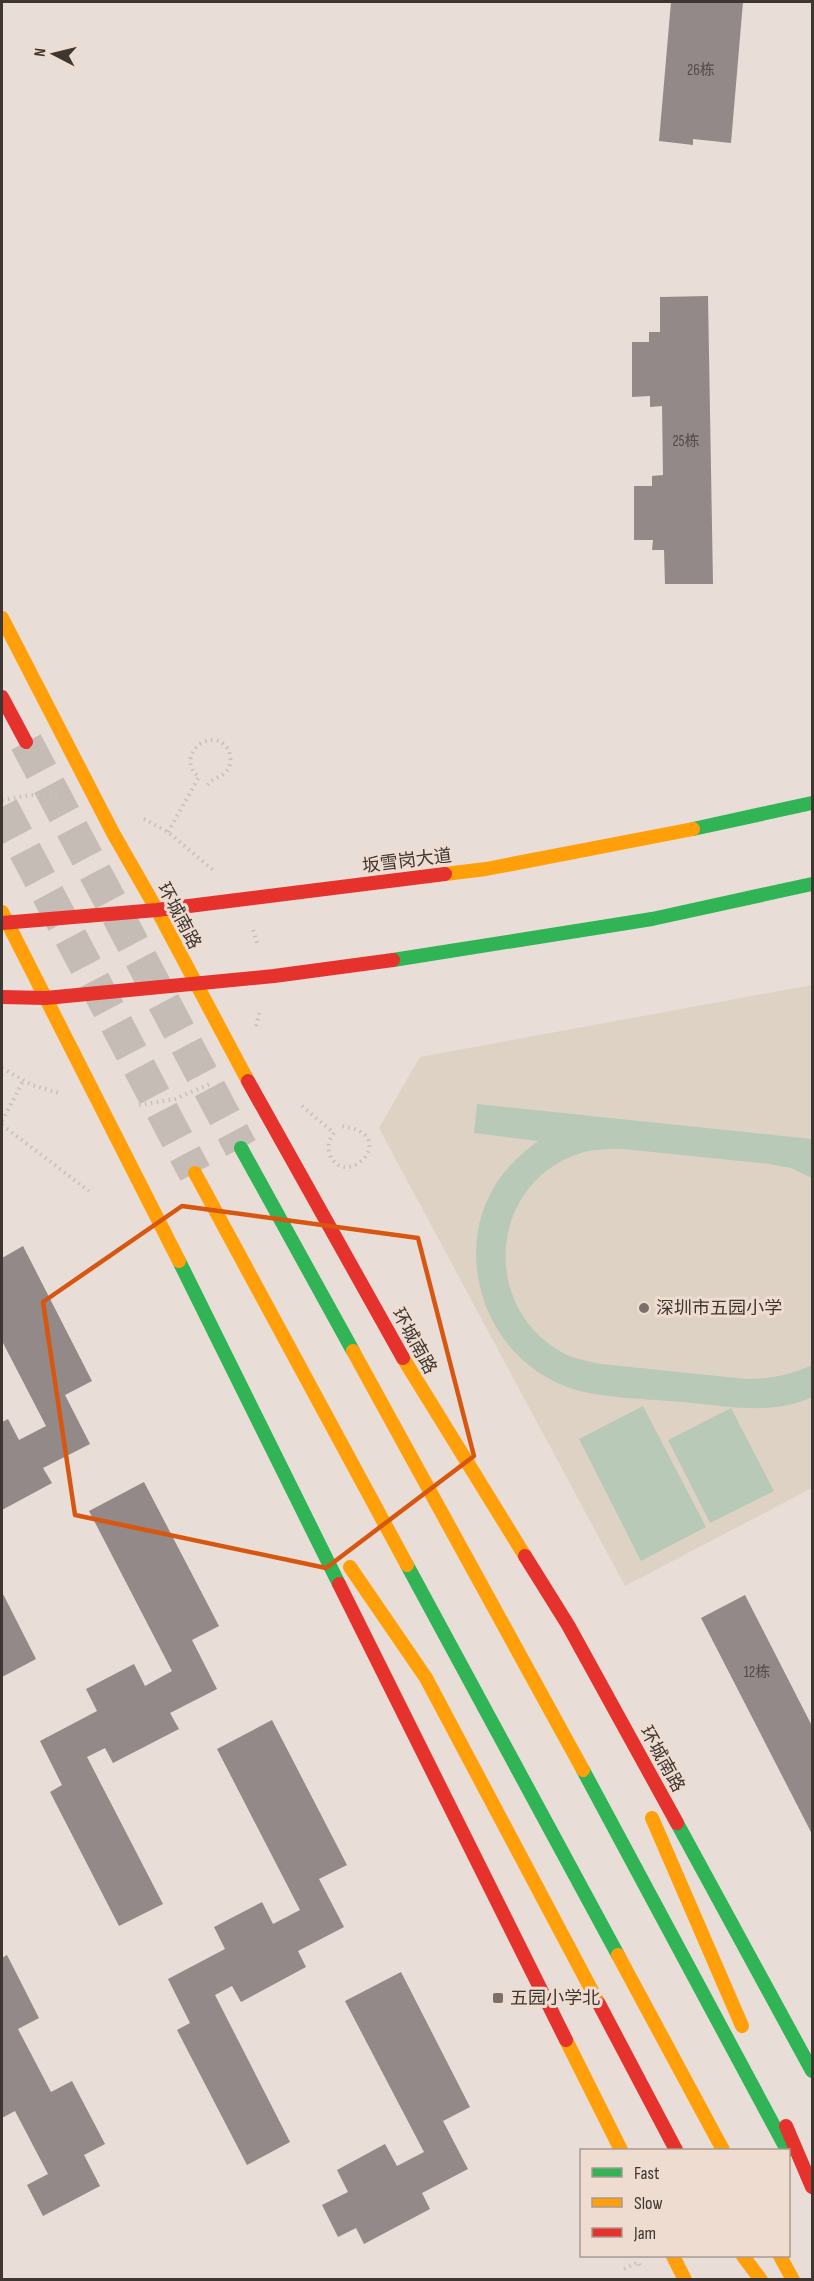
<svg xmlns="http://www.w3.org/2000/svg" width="814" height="2281" font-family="'Sofia Sans Condensed','Noto Sans SC',sans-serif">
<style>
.education{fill:#ded2c5}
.green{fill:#b9c9b8}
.building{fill:#928988}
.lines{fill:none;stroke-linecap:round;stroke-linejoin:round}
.primary-tunnel{stroke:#c6bcb6;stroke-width:33;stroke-dasharray:33 16;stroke-linecap:butt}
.path{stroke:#c4c1be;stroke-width:4;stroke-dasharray:1.5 4.5;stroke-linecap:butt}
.fast{stroke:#30b455;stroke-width:14}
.slow{stroke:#ff9f0a;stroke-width:14}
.jam{stroke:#e5322d;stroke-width:14}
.marked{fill:none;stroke:#d75610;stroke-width:4.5;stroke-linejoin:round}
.poi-dot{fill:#79706b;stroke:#efdcd0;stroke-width:2}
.labels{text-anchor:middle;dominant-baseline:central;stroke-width:6;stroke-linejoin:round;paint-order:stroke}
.number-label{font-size:15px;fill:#524b47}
.street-label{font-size:18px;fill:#3d3631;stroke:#efdcd0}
.poi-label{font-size:18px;fill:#3d3631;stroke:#efdcd0;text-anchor:start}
</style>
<rect width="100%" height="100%" fill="#e8ddd7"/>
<polygon class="education" points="812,985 812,1488 625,1586 379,1128 420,1057"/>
<g class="green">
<path d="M477 1104 812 1139V1178L791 1168 769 1164 623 1149C608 1149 592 1149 578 1154 491 1184 480 1302 558 1350 571 1358 586 1361 601 1364L747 1379C771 1379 790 1375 812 1365V1397C774 1415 733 1407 692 1403 656 1399 602 1399 570 1388 484 1359 447 1248 502 1175 513 1161 525 1151 538 1141L474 1133Z"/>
<polygon points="643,1406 706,1527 641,1561 579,1439"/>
<polygon points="731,1408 774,1491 710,1523 668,1440"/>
</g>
<g class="building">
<polygon points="671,2 743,2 731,143 693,139 693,145 659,141"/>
<polygon points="708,296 713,584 665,584 664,550 652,550 653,540 634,540 634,486 652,486 652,476 663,475 662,406 650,407 650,396 632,397 632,342 649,342 649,332 660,332 660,297"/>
<polygon points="23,1246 92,1381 65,1395 90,1444 43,1468 52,1483 2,1510 2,1422 8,1419 19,1440 46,1426 2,1341 2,1258"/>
<polygon points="144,1482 219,1626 192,1640 217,1689 170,1713 179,1729 113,1763 105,1748 87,1757 163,1904 119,1926 50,1792 62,1785 40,1741 97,1711 86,1689 134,1664 145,1686 172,1671 89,1511"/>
<polygon points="2,1592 36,1659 2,1677"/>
<polygon points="745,1595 812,1726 812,1834 701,1618"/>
<polygon points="272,1720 347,1865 319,1879 344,1927 298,1951 306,1967 241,2002 232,1986 215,1995 290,2142 247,2165 177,2030 190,2023 168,1979 225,1949 214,1927 262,1902 273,1924 300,1910 217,1749"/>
<polygon points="7,1955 39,2018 18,2029 51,2092 72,2081 105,2144 84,2155 100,2186 43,2216 27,2185 48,2174 15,2111 2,2118 2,1958"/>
<polygon points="401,1972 470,2107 443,2121 468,2169 422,2193 430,2209 364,2244 356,2228 338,2237 322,2205 348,2192 337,2170 385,2144 397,2166 424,2152 345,2001"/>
</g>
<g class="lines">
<g class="primary-tunnel">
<polyline points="26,742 241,1148"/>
<polyline points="2,807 195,1173"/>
</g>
<g class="path">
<polyline points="2,800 30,795 57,795"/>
<polyline points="144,819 168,832 213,870"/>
<path d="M168 832 199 777C173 756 212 724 228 749 231 755 231 762 229 767 225 778 213 776 208 785"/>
<polyline points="253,930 258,946"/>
<polyline points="256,1026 260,1010"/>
<polyline points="2,1068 32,1085 59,1093"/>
<polyline points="139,1105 175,1099 212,1083"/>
<path d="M302 1106 334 1133C329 1139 327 1147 330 1155 346 1192 404 1133 340 1126"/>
<polyline points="2,1121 23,1081"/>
<polyline points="2,1125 89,1191"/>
<polyline points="624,2269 638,2262 640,2266"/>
</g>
<g class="fast">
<polyline points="693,829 812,803"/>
<polyline points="393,960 652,919 812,884"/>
<polyline points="241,1148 353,1351"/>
<polyline points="179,1261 339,1584"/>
<polyline points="407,1565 618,1955"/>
<polyline points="583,1770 787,2150"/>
<polyline points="677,1823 812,2071"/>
</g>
<g class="slow">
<polyline points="2,618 113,833 157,910 248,1081"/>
<polyline points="445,874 486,869 693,829"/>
<polyline points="2,912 179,1261"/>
<polyline points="195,1173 407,1565"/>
<polyline points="353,1351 583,1770"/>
<polyline points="403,1358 525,1556"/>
<polyline points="350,1567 426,1678 599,2004"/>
<polyline points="652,1818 742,2026"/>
<polyline points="618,1955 723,2150"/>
<polyline points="566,2040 621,2150"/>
<polyline points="673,2256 685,2280"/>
<polyline points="743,2256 761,2280"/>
<polyline points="780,2256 793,2280"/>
</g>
<g class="jam">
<polyline points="2,697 26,742"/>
<polyline points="2,923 157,910 445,874"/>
<polyline points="2,997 46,998 274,976 393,960"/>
<polyline points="248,1081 403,1358"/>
<polyline points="525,1556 568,1625 677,1823"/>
<polyline points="339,1584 566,2040"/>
<polyline points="599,2004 676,2150"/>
<polyline points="786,2126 812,2187"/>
</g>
</g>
<path class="marked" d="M182 1206 418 1238 474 1456 326 1568 75 1515 43 1302Z"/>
<g class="poi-dot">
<circle cx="644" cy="1308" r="6"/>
<rect x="492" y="1992" width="12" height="12" rx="3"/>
</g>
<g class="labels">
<g class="number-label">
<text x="701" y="70">26栋</text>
<text x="686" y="441">25栋</text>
<text x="757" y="1672">12栋</text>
</g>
<g class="street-label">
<text transform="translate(407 861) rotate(-7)">坂雪岗大道</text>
<text transform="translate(179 916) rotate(62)">环城南路</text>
<text transform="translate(414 1341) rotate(61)">环城南路</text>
<text transform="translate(662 1759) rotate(61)">环城南路</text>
</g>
<g class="poi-label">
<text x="656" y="1308">深圳市五园小学</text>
<text x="510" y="1998">五园小学北</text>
</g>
</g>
<rect width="814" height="2281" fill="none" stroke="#3d3631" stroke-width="6"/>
<rect x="580" y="2149" width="210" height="108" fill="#efdcd0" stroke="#a89a90" stroke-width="1.5"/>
<rect x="592" y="2168" width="30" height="9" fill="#30b455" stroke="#a89a90" stroke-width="1.5"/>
<text x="634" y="2179" font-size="18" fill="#3d3631">Fast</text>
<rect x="592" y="2198" width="30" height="9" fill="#ff9f0a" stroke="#a89a90" stroke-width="1.5"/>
<text x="634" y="2209" font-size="18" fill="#3d3631">Slow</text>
<rect x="592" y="2228" width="30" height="9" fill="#e5322d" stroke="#a89a90" stroke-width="1.5"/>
<text x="634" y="2239" font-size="18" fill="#3d3631">Jam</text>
<g transform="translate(54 54) rotate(277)" stroke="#efdcd0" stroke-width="4.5" paint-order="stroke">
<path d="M0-4.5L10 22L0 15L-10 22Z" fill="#3d3631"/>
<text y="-9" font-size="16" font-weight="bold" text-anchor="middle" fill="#3d3631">N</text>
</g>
</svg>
